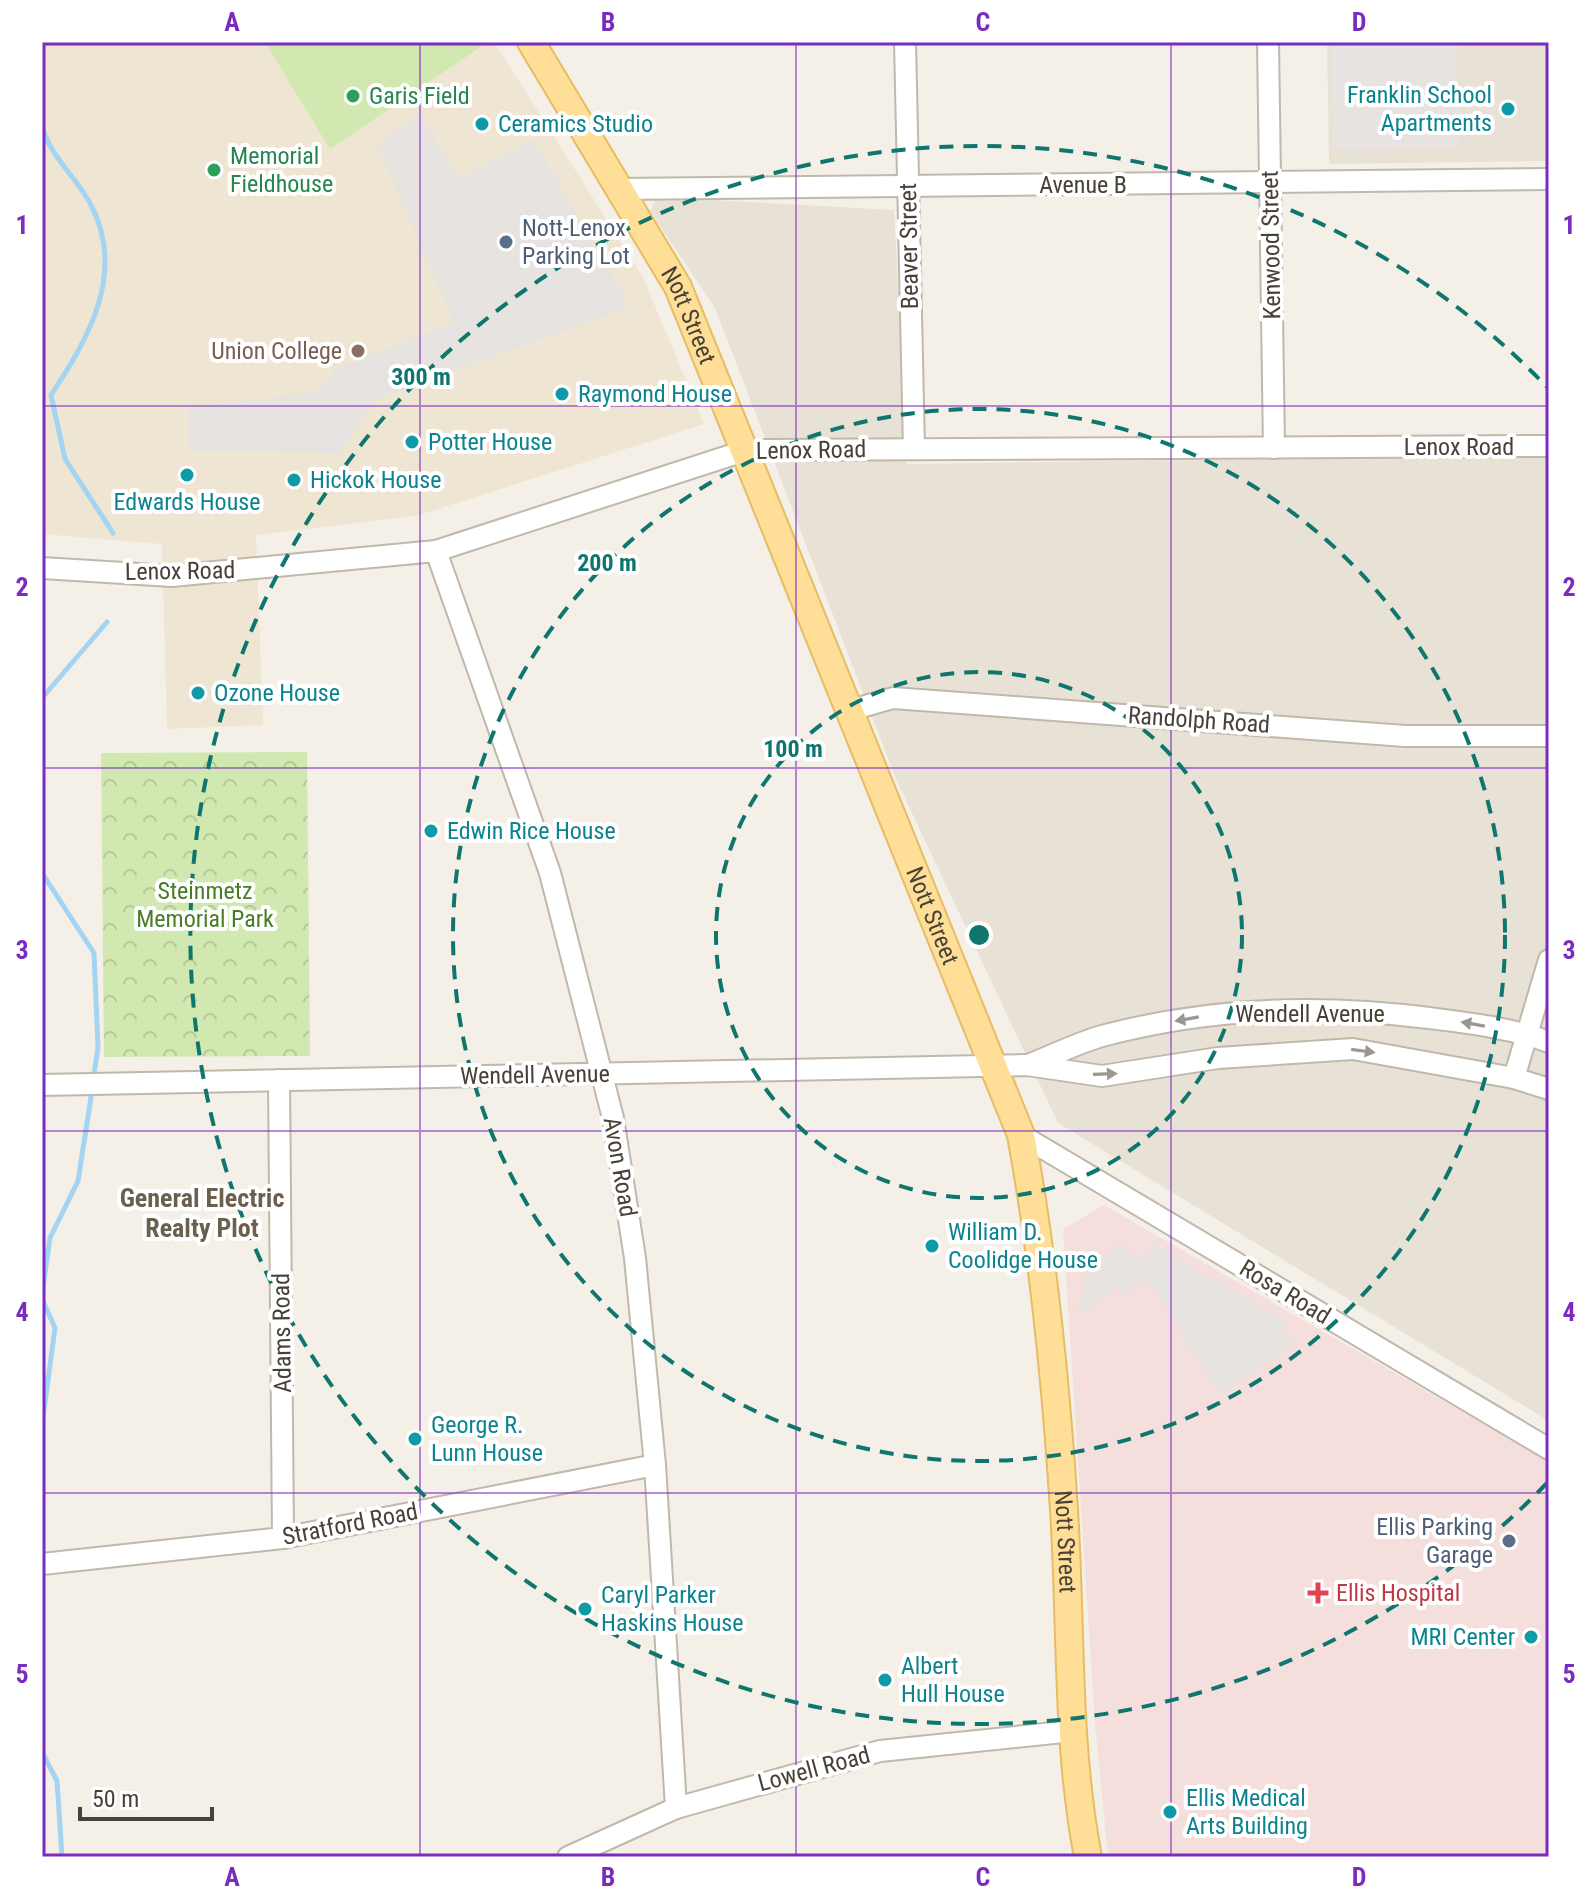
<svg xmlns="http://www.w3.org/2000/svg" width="1591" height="1899" font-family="'Roboto Condensed',sans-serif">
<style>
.residential{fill:#e8e2d6}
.education{fill:#eee5d2}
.medical{fill:#f5dfdc}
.park{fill:url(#park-crowns)}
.garden{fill:#d1e9b1}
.parking{fill:#e6e3e0}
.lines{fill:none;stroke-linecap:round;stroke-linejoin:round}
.stream{stroke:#a4d4f2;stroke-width:5}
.minor-casing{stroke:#c0b8ab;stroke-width:24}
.major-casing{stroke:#e6bc65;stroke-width:30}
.minor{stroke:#fff;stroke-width:20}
.major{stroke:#ffdf97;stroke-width:26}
.oneway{fill:#9a9691}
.grid{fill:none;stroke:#7b2cbf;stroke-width:2;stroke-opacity:0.55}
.ring{fill:none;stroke:#0f766e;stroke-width:4;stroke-dasharray:14 10}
.leisure-dot{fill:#2e9e5b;stroke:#fff;stroke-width:3}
.culture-dot{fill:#0f9aa8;stroke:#fff;stroke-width:3}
.service-dot{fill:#5c6f8a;stroke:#fff;stroke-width:3}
.education-dot{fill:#8d6e63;stroke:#fff;stroke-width:3}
.health-dot{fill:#e0444e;stroke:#fff;stroke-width:3}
.labels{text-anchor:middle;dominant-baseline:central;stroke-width:8;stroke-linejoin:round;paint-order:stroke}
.culture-label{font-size:24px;fill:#0d838f;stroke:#fff;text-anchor:start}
.leisure-label{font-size:24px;fill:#27864d;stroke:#fff;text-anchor:start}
.street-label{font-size:24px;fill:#484137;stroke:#fff}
.service-label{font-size:24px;fill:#4e5e75;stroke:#fff;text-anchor:start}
.education-label{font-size:24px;fill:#785e54;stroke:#fff;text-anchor:end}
.park-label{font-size:24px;fill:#4a7c28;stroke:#fff}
.health-label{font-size:24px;fill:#be3a42;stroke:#fff;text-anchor:start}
.neighbourhood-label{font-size:26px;font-weight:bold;fill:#6b5f4e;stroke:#fff}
.centre{fill:#0f766e;stroke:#fff;stroke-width:4}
.ring-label{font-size:24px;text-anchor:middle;font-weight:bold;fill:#0f766e;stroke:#fff;stroke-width:8;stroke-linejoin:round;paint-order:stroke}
.neatline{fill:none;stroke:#7b2cbf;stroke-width:3}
.grid-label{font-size:26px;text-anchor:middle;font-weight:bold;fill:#7b2cbf}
</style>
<defs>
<pattern id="park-crowns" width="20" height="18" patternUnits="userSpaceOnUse" patternTransform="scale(2)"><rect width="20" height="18" fill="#d1e9b1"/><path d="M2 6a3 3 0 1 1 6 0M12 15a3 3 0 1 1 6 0" fill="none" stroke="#b5c999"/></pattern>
</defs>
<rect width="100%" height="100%" fill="#f4f0e8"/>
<g class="residential">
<polygon points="1327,42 1549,42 1549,161 1329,164"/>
<polygon points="657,197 894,210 907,464 1549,455 1549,1421 1058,1123 896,779 715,308 650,211"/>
</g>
<polygon class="education" points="42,42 494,42 643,277 704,424 416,516 256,535 263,725 167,729 162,544 42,534"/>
<polygon class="medical" points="1104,1205 1549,1462 1549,1857 1108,1857 1095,1724 1063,1229"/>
<polygon class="park" points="307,752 310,1056 104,1057 101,753"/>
<polygon class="garden" points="265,42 488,42 330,149"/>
<g class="parking">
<polygon points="1331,42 1457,42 1459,147 1333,149"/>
<polygon points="419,114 459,178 533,139 630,307 376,399 341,453 189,451 188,408 320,391 334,369 454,323 377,144"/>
<polygon points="1123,1243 1131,1255 1146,1256 1153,1244 1288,1323 1283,1331 1293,1346 1220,1393 1148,1279 1122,1295 1118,1289 1078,1314 1086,1266"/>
</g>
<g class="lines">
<g class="stream">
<path d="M42 126C50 156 75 176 90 203 127 271 89 338 51 395L65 459 113 533"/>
<polyline points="42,698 107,622"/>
<polyline points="42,873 94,953 98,1047 93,1081"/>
<polyline points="42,1294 50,1238 78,1181 92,1091"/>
<polyline points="42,1299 55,1328 42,1425"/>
<polyline points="42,1752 57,1781 62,1857"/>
</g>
<defs>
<g id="minor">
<polyline points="905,42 914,449"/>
<polyline points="1268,42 1274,448"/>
<polyline points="618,189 1549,179"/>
<polyline points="436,551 550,873 613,1118 635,1258 655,1465 676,1808"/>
<polyline points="42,568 172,576 436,551 747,450 1549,446"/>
<polyline points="851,710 893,698 1405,736 1549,736"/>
<path d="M1028 1065C1052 1056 1077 1043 1102 1036 1210 1007 1319 1004 1429 1018 1469 1023 1511 1028 1549 1042"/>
<polyline points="1514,1078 1549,960"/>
<polyline points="279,1080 283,1538"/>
<polyline points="42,1085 1027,1065 1102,1076 1218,1058 1353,1049 1514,1078 1549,1089"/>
<polyline points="1021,1135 1549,1449"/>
<polyline points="42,1564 283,1538 655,1465"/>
<polyline points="568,1857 676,1808 880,1751 1073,1731"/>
</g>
<g id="major">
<path id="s1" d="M531 42 678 287 1021 1135C1043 1254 1055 1374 1063 1495 1072 1615 1065 1738 1088 1857"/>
</g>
</defs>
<use href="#minor" class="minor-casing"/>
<use href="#major" class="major-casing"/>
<use href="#minor" class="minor"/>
<use href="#major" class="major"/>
</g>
<defs><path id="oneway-solid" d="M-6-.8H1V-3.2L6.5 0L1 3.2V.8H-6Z" transform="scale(2)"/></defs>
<g class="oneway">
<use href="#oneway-solid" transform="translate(1187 1019) rotate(170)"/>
<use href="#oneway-solid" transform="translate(1473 1024) rotate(-170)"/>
<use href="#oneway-solid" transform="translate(1363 1051) rotate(8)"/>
<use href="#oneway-solid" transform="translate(1105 1074) rotate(-2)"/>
</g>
<path class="grid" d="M420 42V1857M796 42V1857M1171 42V1857M42 406H1549M42 768H1549M42 1131H1549M42 1493H1549"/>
<g class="ring">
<circle cx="979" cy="935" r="263"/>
<circle cx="979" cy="935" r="526"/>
<path d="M1547 1483A789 789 0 1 1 1547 387"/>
</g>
<g class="leisure-dot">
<circle cx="353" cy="96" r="8"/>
<circle cx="214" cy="170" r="8"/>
</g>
<g class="culture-dot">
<circle cx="1508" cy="109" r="8"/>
<circle cx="482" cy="124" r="8"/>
<circle cx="562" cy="394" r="8"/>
<circle cx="412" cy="442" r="8"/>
<circle cx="187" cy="475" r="8"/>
<circle cx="294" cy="480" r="8"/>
<circle cx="198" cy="693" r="8"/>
<circle cx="431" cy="831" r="8"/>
<circle cx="932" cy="1246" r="8"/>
<circle cx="415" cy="1439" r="8"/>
<circle cx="585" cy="1609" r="8"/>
<circle cx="1531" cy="1637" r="8"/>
<circle cx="885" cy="1680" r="8"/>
<circle cx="1170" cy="1812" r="8"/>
</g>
<g class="service-dot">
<circle cx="506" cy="242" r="8"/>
<circle cx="1509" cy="1541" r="8"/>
</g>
<circle class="education-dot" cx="358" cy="351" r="8"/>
<path class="health-dot" d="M1314 1581h8v8h8v8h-8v8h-8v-8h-8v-8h8z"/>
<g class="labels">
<g class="culture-label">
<text x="1492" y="95" text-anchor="end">Franklin School<tspan x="1492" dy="28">Apartments</tspan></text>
<text x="498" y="124">Ceramics Studio</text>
<text x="578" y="394">Raymond House</text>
<text x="428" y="442">Potter House</text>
<text x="310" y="480">Hickok House</text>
<text x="187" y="502" text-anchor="middle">Edwards House</text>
<text x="214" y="693">Ozone House</text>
<text x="447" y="831">Edwin Rice House</text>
<text x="948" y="1232">William D.<tspan x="948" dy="28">Coolidge House</tspan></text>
<text x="431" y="1425">George R.<tspan x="431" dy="28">Lunn House</tspan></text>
<text x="601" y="1595">Caryl Parker<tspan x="601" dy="28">Haskins House</tspan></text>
<text x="1515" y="1637" text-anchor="end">MRI Center</text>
<text x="901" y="1666">Albert<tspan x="901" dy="28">Hull House</tspan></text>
<text x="1186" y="1798">Ellis Medical<tspan x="1186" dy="28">Arts Building</tspan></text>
</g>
<g class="leisure-label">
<text x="369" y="96">Garis Field</text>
<text x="230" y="156">Memorial<tspan x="230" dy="28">Fieldhouse</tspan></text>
</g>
<g class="street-label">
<text x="1083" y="185">Avenue B</text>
<text transform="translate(1271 245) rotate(-91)">Kenwood Street</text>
<text transform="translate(909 246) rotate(-91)">Beaver Street</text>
<text stroke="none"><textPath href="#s1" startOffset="316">Nott Street</textPath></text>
<text x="1459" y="447">Lenox Road</text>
<text transform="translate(811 450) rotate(-1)">Lenox Road</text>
<text transform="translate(180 571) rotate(-1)">Lenox Road</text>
<text transform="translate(1199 720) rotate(4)">Randolph Road</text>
<text stroke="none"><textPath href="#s1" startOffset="964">Nott Street</textPath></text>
<text x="1310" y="1014">Wendell Avenue</text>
<text transform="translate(535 1075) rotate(-1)">Wendell Avenue</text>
<text transform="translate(620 1167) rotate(80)">Avon Road</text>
<text transform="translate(1285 1292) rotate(31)">Rosa Road</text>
<text transform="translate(282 1333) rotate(-91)">Adams Road</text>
<text transform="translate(350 1524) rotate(-11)">Stratford Road</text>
<text stroke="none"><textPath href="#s1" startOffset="1610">Nott Street</textPath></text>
<text transform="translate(814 1769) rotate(-15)">Lowell Road</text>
</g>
<g class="service-label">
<text x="522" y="228">Nott-Lenox<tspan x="522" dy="28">Parking Lot</tspan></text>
<text x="1493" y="1527" text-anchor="end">Ellis Parking<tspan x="1493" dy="28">Garage</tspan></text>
</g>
<g class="education-label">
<text x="342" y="351">Union College</text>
</g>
<g class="park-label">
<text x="205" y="891">Steinmetz<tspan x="205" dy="28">Memorial Park</tspan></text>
</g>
<g class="health-label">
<text x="1336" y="1593">Ellis Hospital</text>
</g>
<g class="neighbourhood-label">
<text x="202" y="1198">General Electric<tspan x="202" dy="30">Realty Plot</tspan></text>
</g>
</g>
<circle cx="979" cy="935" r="12" class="centre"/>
<g class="ring-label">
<text x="421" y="385">300 m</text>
<text x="607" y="571">200 m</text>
<text x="793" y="757">100 m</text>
</g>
<rect width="1591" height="1899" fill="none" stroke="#ffffff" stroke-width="88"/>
<path d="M80 1807v12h132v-12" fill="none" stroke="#484137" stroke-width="4"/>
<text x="92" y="1807" font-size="24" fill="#484137" stroke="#ffffff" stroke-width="6" paint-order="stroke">50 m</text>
<rect x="44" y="44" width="1503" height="1811" class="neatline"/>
<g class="grid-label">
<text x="232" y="31">A</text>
<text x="608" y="31">B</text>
<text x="983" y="31">C</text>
<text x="1359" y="31">D</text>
<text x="22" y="234">1</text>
<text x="1569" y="234">1</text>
<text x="22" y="596">2</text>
<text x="1569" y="596">2</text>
<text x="22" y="959">3</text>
<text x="1569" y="959">3</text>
<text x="22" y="1321">4</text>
<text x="1569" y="1321">4</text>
<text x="22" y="1683">5</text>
<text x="1569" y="1683">5</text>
<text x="232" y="1886">A</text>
<text x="608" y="1886">B</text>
<text x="983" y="1886">C</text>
<text x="1359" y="1886">D</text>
</g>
</svg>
